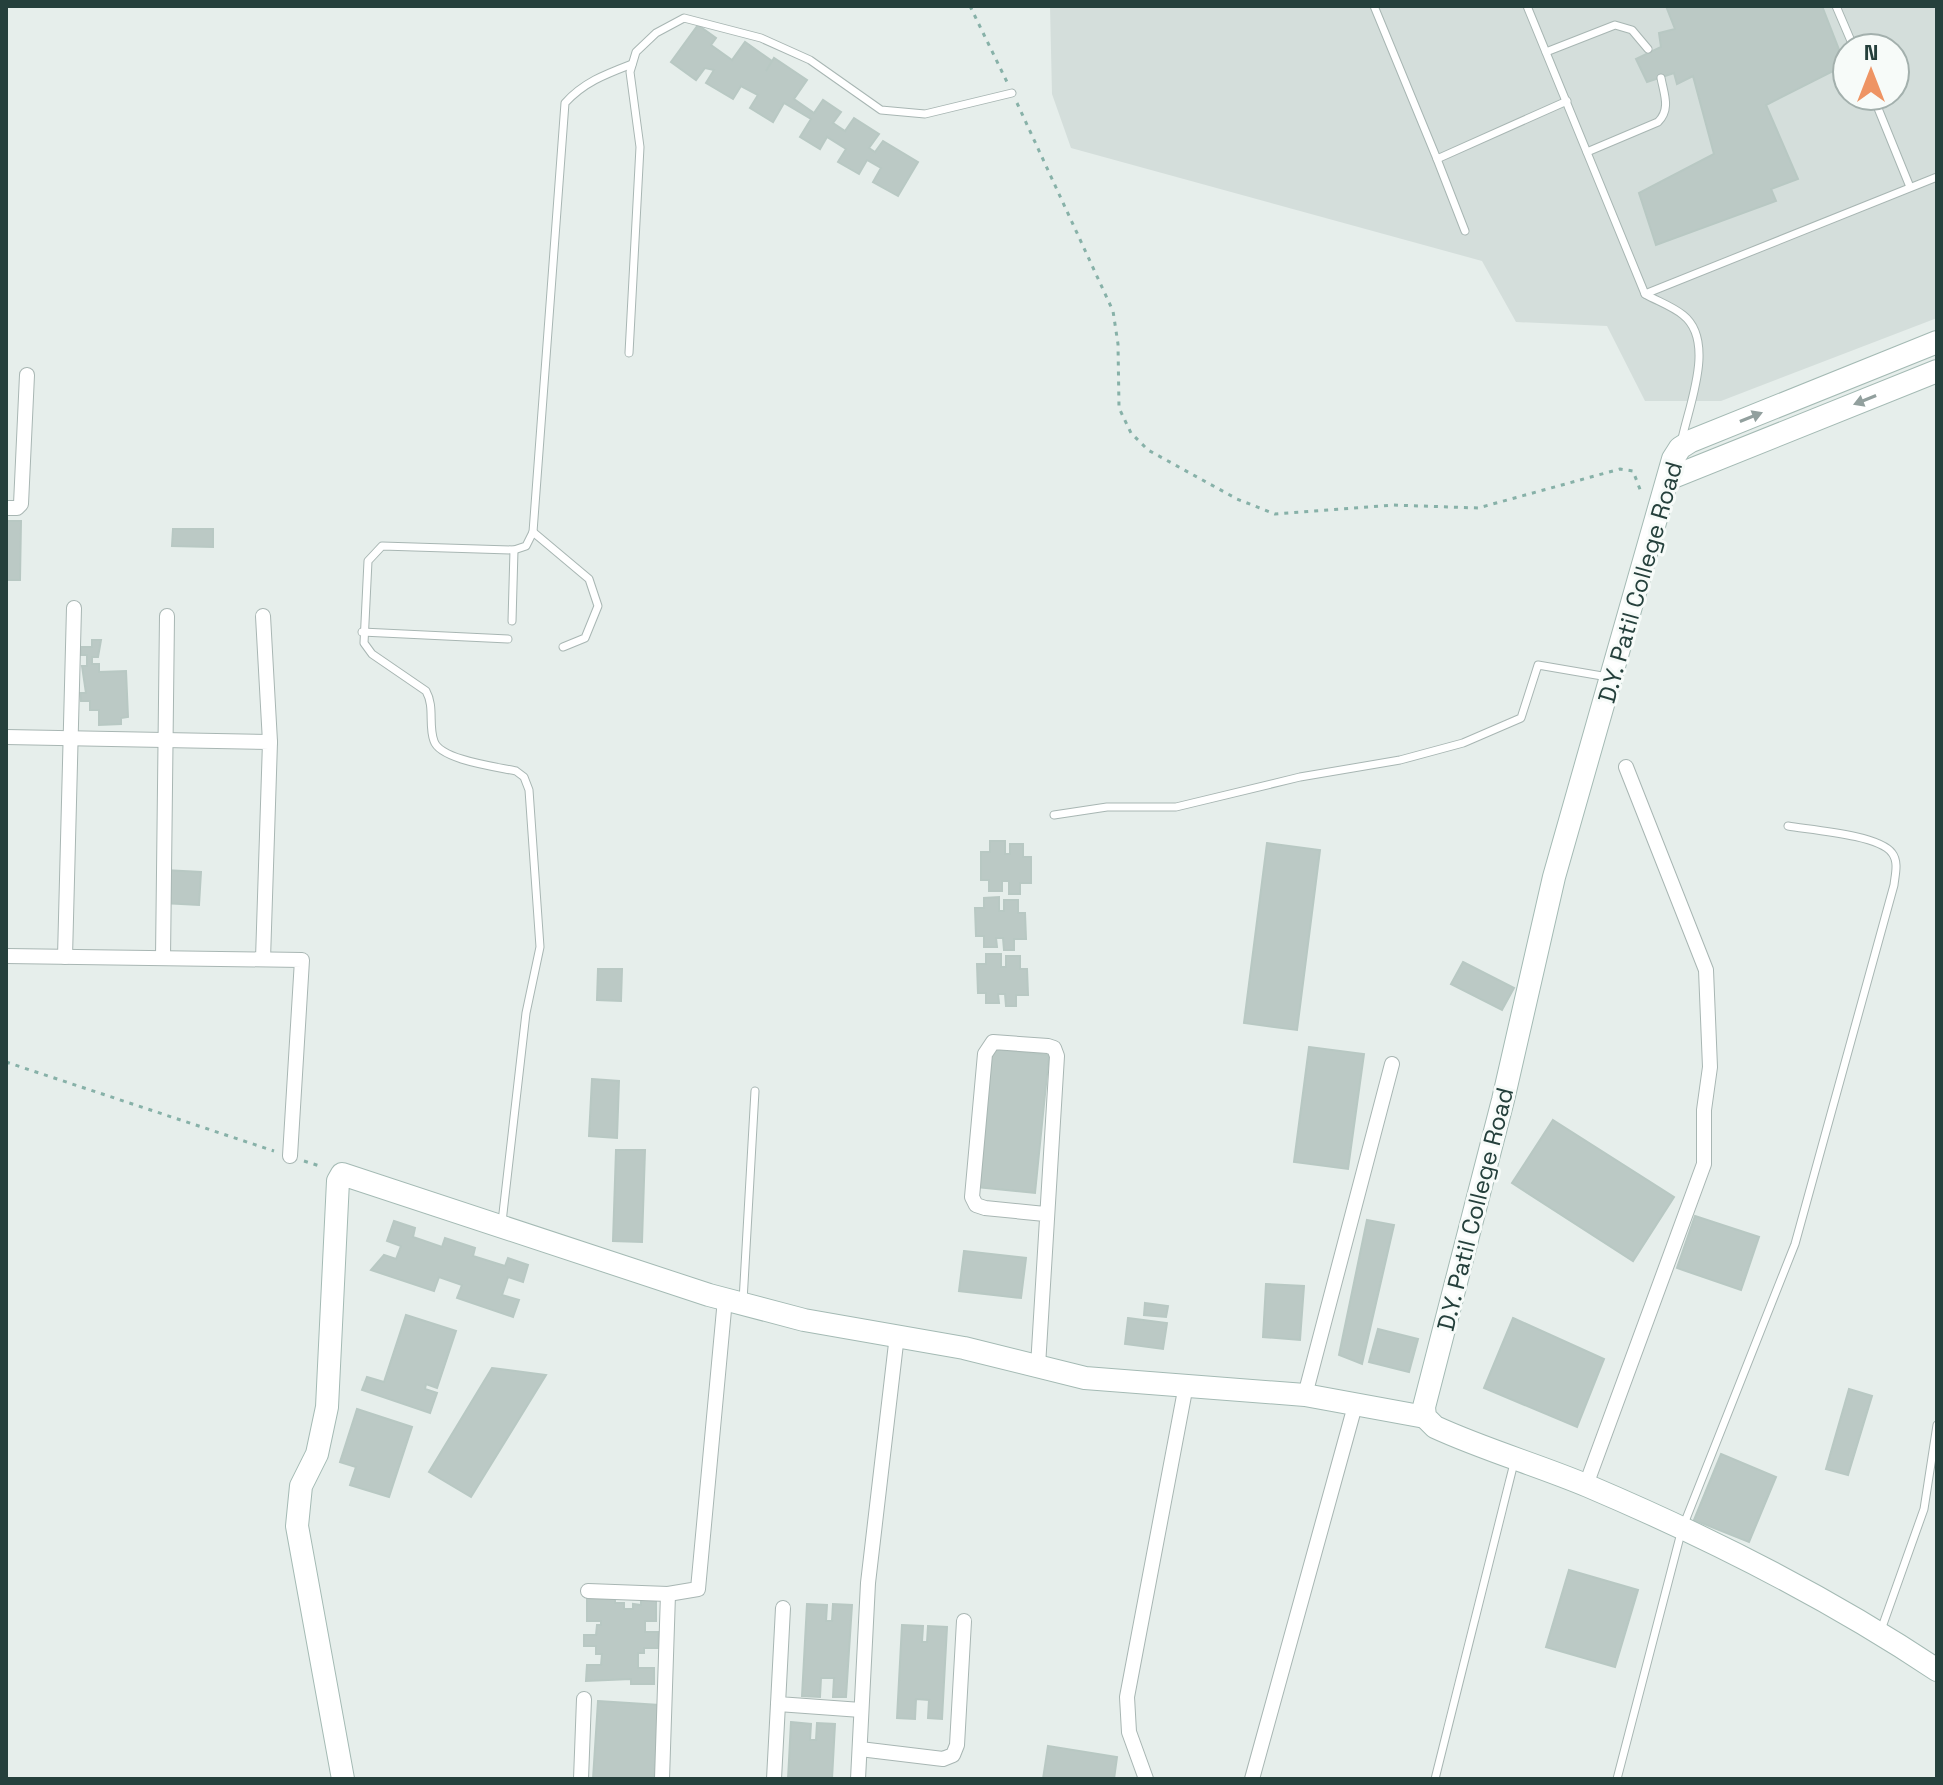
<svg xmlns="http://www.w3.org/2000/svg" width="1943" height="1785" font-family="'Space Grotesk',sans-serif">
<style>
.built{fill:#d4dedb;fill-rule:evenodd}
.building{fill:#bbc9c5;stroke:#b8c8c3;stroke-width:2}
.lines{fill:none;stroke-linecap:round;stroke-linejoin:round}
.lane-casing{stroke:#a8b6b3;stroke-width:9}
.street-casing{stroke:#a8b6b3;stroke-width:16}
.secondary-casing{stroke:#a4bab4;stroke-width:24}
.path{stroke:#87b1a8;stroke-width:3;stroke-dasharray:4 6;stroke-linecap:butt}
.lane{stroke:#fff;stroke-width:7}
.street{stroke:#fff;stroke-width:14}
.secondary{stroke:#fff;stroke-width:22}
.oneway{fill:#92a09e}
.labels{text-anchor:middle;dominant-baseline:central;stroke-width:6;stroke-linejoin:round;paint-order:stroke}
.street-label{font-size:24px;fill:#25403c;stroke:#f7fbf9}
</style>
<rect width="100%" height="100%" fill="#e6eeeb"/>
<path class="built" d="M1050 6H1937V318L1721 401H1645L1607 326 1516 322 1482 261 1071 148 1052 94ZM1847 48H1895V96H1847Z"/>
<g class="building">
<polygon points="1666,6 1822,6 1845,65 1766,105 1798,179 1771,189 1776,201 1656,245 1639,193 1714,154 1693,76 1677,84 1674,73 1647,82 1636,59 1661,47 1659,33 1675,29"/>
<polygon points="698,25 716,38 711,45 732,60 745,42 772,61 766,71 774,58 807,80 794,99 814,113 823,100 841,112 833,123 845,131 854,118 879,134 869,148 875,152 883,141 918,162 898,196 873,182 881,168 867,160 859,174 838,162 846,149 827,137 820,149 800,137 811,119 784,103 773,122 750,108 758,95 741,86 733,99 706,83 714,70 705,68 696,80 671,62"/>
<polygon points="6,521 21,521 20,580 6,580"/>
<polygon points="173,529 213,529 213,547 172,546"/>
<polygon points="92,640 101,640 98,657 92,657 92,664 99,664 99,672 126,671 128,717 121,718 121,724 99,725 99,710 90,710 90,701 81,701 80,693 86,693 82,666 87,666 87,655 81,655 81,647 92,647"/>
<polygon points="990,841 1005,841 1005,854 1010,854 1010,844 1023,844 1023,857 1031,857 1031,883 1020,883 1020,894 1009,894 1009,881 1002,881 1002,891 989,891 989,880 981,880 981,852 990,852"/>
<polygon points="1267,843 1320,850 1297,1030 1244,1023"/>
<polygon points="164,870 201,872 199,905 163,903"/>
<polygon points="999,897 999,911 1004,911 1004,900 1018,900 1018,913 1025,913 1026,939 1014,939 1014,950 1004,950 1003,938 996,938 997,947 984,947 984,936 976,936 975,908 984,908 984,898"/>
<polygon points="986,954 1001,954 1001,967 1006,967 1006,956 1020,956 1020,969 1027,969 1028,995 1016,995 1016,1006 1006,1006 1005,994 998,994 999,1003 986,1003 986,993 978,993 977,964 986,964"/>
<polygon points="1463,962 1514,988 1502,1010 1451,984"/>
<polygon points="598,969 622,969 621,1001 597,1000"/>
<polygon points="1309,1047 1364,1054 1348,1169 1294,1162"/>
<polygon points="991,1049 1049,1055 1035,1193 977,1187"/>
<polygon points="592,1079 619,1081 617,1138 589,1136"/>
<polygon points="1553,1120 1674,1197 1633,1261 1512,1183"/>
<polygon points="616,1150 645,1150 642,1242 613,1241"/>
<polygon points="1695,1216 1759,1237 1741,1290 1677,1268"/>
<polygon points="1367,1220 1394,1225 1362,1364 1339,1355"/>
<polygon points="394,1221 415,1228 413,1237 442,1247 445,1238 475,1248 473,1256 505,1266 508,1258 528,1265 523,1282 508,1277 502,1295 519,1300 513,1317 457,1298 462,1285 439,1277 434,1291 371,1270 384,1255 396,1259 401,1246 387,1241"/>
<polygon points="964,1251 1026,1258 1021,1298 959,1291"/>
<polygon points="1266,1284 1304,1286 1300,1340 1263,1337"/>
<polygon points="1145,1303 1168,1306 1166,1317 1144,1315"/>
<polygon points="406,1315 456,1331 437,1388 426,1384 425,1389 437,1393 430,1413 362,1390 367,1377 384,1382"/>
<polygon points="1128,1318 1167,1323 1163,1349 1125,1344"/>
<polygon points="1513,1318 1604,1359 1577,1427 1484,1388"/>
<polygon points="1378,1329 1418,1339 1409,1372 1369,1362"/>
<polygon points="492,1368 546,1375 471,1497 429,1472"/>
<polygon points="1849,1389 1872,1396 1848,1475 1826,1469"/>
<polygon points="357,1409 412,1427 389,1497 350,1485 356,1467 340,1462"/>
<polygon points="1721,1454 1776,1477 1749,1542 1694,1520"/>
<polygon points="1569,1570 1638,1590 1615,1667 1546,1647"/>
<polygon points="587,1598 615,1599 615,1603 624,1603 624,1609 633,1609 633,1604 641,1605 641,1600 656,1600 656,1621 645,1621 645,1632 658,1632 658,1648 644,1648 644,1653 638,1653 638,1668 654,1668 654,1684 631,1684 631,1679 586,1681 587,1665 601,1665 602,1654 596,1654 596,1646 584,1646 584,1635 596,1635 597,1625 601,1625 601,1621 587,1621"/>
<polygon points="807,1604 827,1605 826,1621 832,1621 833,1604 852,1605 846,1697 833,1697 834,1678 821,1678 820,1697 802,1696"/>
<polygon points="902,1625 923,1626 922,1642 927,1642 928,1626 947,1627 942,1719 928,1718 929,1700 916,1699 915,1719 897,1718"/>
<polygon points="598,1701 659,1705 654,1779 593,1779"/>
<polygon points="791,1722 811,1724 810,1740 816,1740 817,1723 835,1724 832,1779 788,1779"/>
<polygon points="1048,1746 1117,1757 1114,1779 1043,1779"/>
</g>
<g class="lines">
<defs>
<g id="lane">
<polyline points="1374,6 1437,159 1567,101"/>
<path d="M1527 6 1645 294C1657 301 1672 306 1683 315 1716 341 1689 405 1682 439"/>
<polyline points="1836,6 1854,48"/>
<polyline points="1546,52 1615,25 1632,30 1648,49"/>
<polyline points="1873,96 1910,187"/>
<path d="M1587 152 1658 122C1671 109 1664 94 1661 78"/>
<polyline points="1437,159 1465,231"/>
<polyline points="1645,294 1937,177"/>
<polyline points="629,353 640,147 630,72 636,52 656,33 684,18 761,38 810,60 881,110 925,114 1012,93"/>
<polyline points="533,532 589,579 598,606 585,638 563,647"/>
<polyline points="512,621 514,550"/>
<polyline points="362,632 508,639"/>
<polyline points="1054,815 1107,807 1176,807 1300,777 1400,760 1463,743 1521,718 1538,665 1608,677"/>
<path d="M502 1222 526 1013 540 947 529 790 524 777 516 771C498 767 440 760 434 741 428 725 435 707 426 691L372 654 364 643 368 561 382 546 514 550 526 546 533 532 565 103C584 82 606 74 632 64"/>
<polyline points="743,1301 755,1091"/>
<polyline points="1881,1630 1924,1509 1937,1425"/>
<polyline points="1435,1779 1514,1463"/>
<path d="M1617 1779 1682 1529 1795 1244 1894 885C1895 875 1899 862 1892 853 1879 835 1812 830 1788 826"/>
</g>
<g id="street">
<polyline points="6,508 17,508 21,504 27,375"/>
<polyline points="263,616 270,742"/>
<polyline points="6,737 270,742 263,959"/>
<polyline points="6,956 302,960 290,1156"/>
<polyline points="65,957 74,608"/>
<polyline points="163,958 167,616"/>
<polyline points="1038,1366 1057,1056 1054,1048 1048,1046 993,1042 985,1054 972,1197 976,1205 985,1208 1045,1214"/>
<polyline points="1305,1395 1392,1064"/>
<polyline points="1586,1485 1704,1164 1704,1110 1710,1067 1706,970 1626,767"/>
<polyline points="588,1591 668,1594 698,1589 725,1299"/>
<polyline points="783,1608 778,1704 861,1710"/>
<polyline points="860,1749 943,1759 953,1755 957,1745 964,1621"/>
<polyline points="581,1779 584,1699"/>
<polyline points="662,1779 668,1594"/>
<polyline points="774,1779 778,1704"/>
<polyline points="858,1779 868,1583 897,1335"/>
<polyline points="1146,1779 1129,1732 1127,1697 1186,1385"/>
<polyline points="1252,1779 1356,1402"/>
</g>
<g id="secondary">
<path d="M1937 342 1691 441 1680 448 1673 459 1554 877 1503 1100 1424 1407 1425 1417 1435 1427C1485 1450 1538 1465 1588 1486 1708 1537 1829 1598 1937 1670"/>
<polyline points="1668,479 1937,371"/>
<polyline points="343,1779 297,1526 301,1486 317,1454 327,1407 338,1181 342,1174 709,1295 804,1320 964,1348 1085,1378 1305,1395 1425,1417"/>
</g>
</defs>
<use href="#lane" class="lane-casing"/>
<use href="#street" class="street-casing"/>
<use href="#secondary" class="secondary-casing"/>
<g class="path">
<polyline points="970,6 1007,82"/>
<polyline points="1017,103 1113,311 1118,344 1119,408 1131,433 1148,450 1237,499 1275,514 1393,505 1478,508 1620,469 1633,471 1641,492"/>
<polyline points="6,1062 274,1151"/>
<polyline points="304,1161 323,1167"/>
</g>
<use href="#lane" class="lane"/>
<use href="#street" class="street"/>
<use href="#secondary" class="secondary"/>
</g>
<defs><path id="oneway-solid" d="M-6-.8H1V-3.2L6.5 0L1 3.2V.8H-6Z" transform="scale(2)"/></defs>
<g class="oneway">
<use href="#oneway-solid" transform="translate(1865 400) rotate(158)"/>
<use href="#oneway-solid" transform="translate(1751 417) rotate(-22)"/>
</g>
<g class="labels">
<g class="street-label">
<text transform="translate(1640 582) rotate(-74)">D.Y. Patil College Road</text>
<text transform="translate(1475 1209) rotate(-76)">D.Y. Patil College Road</text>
</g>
</g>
<rect width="1943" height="1785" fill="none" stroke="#25403c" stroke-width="16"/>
<g transform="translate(1871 72)"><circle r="38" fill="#f7fbf9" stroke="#a3b0ad" stroke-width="2"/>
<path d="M0-6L14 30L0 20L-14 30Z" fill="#ee9464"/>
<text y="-12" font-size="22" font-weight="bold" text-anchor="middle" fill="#25403c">N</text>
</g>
</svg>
